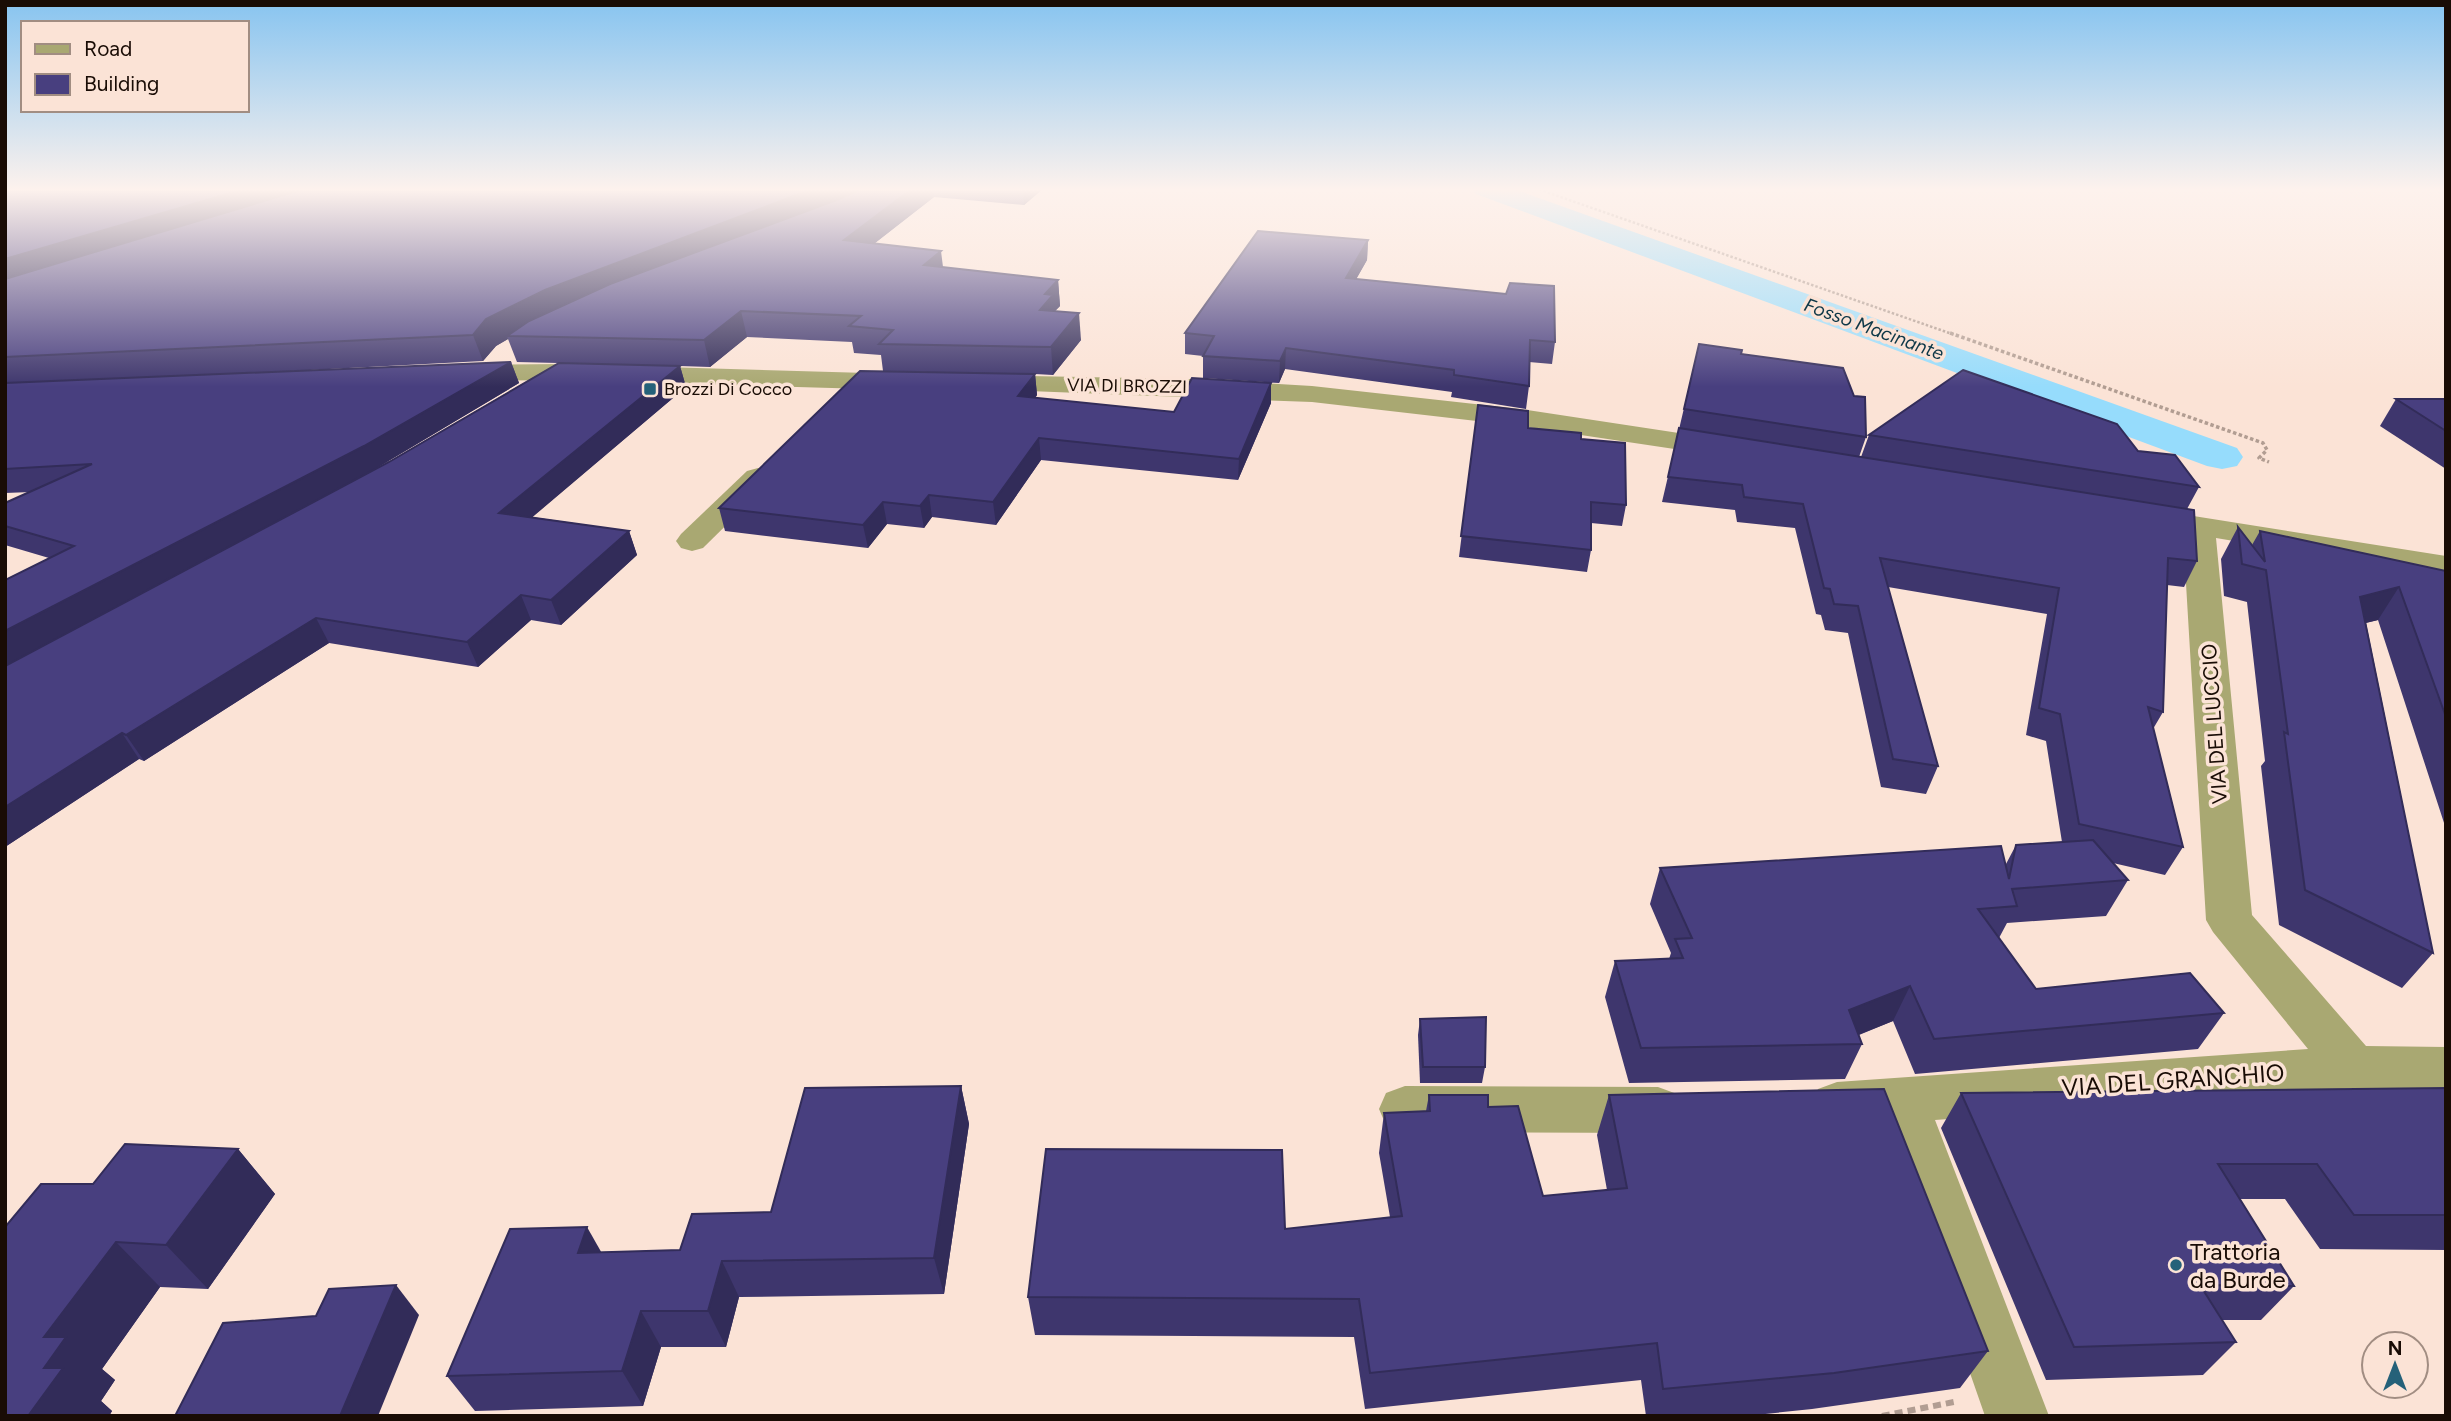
<svg xmlns="http://www.w3.org/2000/svg" width="2451" height="1421" font-family="Figtree,sans-serif">
<style>
.lines{fill:none;stroke-linecap:round;stroke-linejoin:round}
.canal{fill:#96dcfc;fill-rule:evenodd}
.path-far2{stroke:#b19d92;stroke-width:2.5;stroke-dasharray:2.5 2;stroke-linecap:butt}
.path-far1{stroke:#b19d92;stroke-width:3.5;stroke-dasharray:3.5 2.5;stroke-linecap:butt}
.path{stroke:#b19d92;stroke-width:6;stroke-dasharray:8 5;stroke-linecap:butt}
.minor{fill:#a9a872;fill-rule:evenodd}
.wall{fill:#3e366d}
.shaded-wall{fill:#322c59}
.building{fill:#483f7f;stroke:#322c59;stroke-width:2}
.poi-dot{fill:#256179;stroke:#fbe3d6;stroke-width:2.5}
.labels{text-anchor:middle;dominant-baseline:central;stroke-width:7;stroke-linejoin:round;paint-order:stroke}
.far-street-label{font-size:18px;fill:#190c05;stroke:#fbe3d6}
.far-poi-label{font-size:18px;fill:#190c05;stroke:#fbe3d6;text-anchor:start}
.far-water-label{font-size:19px;font-style:italic;fill:#0e3848;stroke:#fbe3d6}
.street-label{font-size:21px;fill:#190c05;stroke:#fbe3d6}
.near-street-label{font-size:24px;fill:#190c05;stroke:#fbe3d6}
.near-poi-label{font-size:24px;fill:#190c05;stroke:#fbe3d6;text-anchor:start}
</style>
<rect width="100%" height="100%" fill="#fbe3d6"/>
<g class="lines">
<polygon class="canal" points="1472,188 1511,188 2237,448 2243,457 2237,466 2222,469 2207,466 1476,194"/>
<polyline class="path-far2" points="1535,188 1955,335"/>
<polyline class="path-far1" points="1950,333 2263,443 2267,450 2259,458 2269,462"/>
<polyline class="path" points="1882,1416 1954,1402"/>
<g class="minor">
<polygon points="562,364 902,374 911,376 915,382 911,388 902,390 562,380 462,381 453,379 449,373 453,367 462,365"/>
<polygon points="983,375 1189,379 1312,386 1520,409 1738,442 1743,448 1738,454 1728,457 1520,426 1312,402 974,389 970,383 974,377"/>
<polygon points="758,468 769,471 773,477 769,483 703,548 692,551 681,548 676,541 681,534 747,471"/>
<polygon points="2143,508 2446,556 2446,576 2216,538 2252,915 2366,1046 2446,1047 2446,1089 2353,1088 1935,1120 2049,1416 1985,1416 1883,1124 1837,1128 1818,1121 1811,1105 1818,1089 1837,1082 2308,1049 2213,932 2206,920 2183,533 2132,524 2127,517 2132,510"/>
<polygon points="1405,1086 1658,1087 1677,1094 1684,1110 1677,1126 1658,1133 1405,1132 1386,1125 1379,1109 1386,1093"/>
</g>
</g>
<g class="wall">
<polygon points="5,188 1044,188 1024,205 934,197 875,243 943,267 1058,280 1060,306 1055,311 1081,340 1053,375 1035,374 1037,395 1035,398 1174,412 1271,383 1271,403 1238,480 1041,460 996,525 932,517 924,528 887,524 868,548 725,531 719,508 1019,374 883,371 881,355 854,353 852,342 747,337 710,367 680,366 686,387 532,517 629,531 637,555 561,625 531,620 478,667 329,643 144,761 139,759 5,847 5,666 389,462 558,363 517,362 508,339 496,346 483,361 272,372 511,362 519,383 375,469 5,666 49,558 5,545 5,503 31,492 5,493"/>
<polygon points="1368,240 1367,260 1356,279 1555,342 1552,364 1529,362 1529,386 1526,409 1451,397 1452,392 1285,369 1279,383 1203,378 1203,356 1185,354 1185,333"/>
<polygon points="1699,344 1741,354 1866,437 1859,457 1861,457 1869,435 2138,451 2199,487 2187,509 2197,561 2184,587 2167,585 2163,712 2153,729 2183,847 2165,875 2113,863 2128,880 2106,916 2007,923 1999,938 2036,989 2224,1013 2198,1049 1915,1074 1893,1021 1859,1035 1862,1044 1845,1079 1629,1083 1605,997 1615,961 1669,959 1671,953 1650,904 1660,868 2006,864 2016,845 2062,842 2046,741 2026,735 2047,614 1888,587 1938,766 1926,794 1881,787 1848,633 1825,630 1821,615 1816,614 1795,528 1737,522 1735,510 1662,502"/>
<polygon points="2396,399 2446,399 2446,469 2380,426"/>
<polygon points="1478,405 1528,428 1581,439 1626,505 1622,526 1591,523 1591,550 1587,572 1459,557"/>
<polygon points="2238,527 2252,545 2260,531 2446,571 2446,829 2378,620 2366,623 2433,953 2402,988 2279,925 2261,766 2265,761 2247,602 2224,596 2221,559"/>
<polygon points="1420,1019 1485,1067 1482,1083 1420,1083 1418,1035"/>
<polygon points="961,1086 969,1124 944,1294 739,1297 726,1347 661,1347 643,1406 475,1411 447,1376 601,1252 680,1250 771,1212"/>
<polygon points="2446,1088 2446,1250 2320,1249 2285,1199 2240,1199 2294,1286 2261,1320 2222,1320 2236,1342 2203,1375 2046,1380 1941,1128 1961,1093"/>
<polygon points="1429,1095 1488,1107 1543,1196 1607,1190 1597,1135 1609,1095 1988,1351 1960,1388 1812,1409 1746,1416 1646,1416 1641,1380 1365,1409 1354,1337 1035,1335 1028,1297 1285,1229 1390,1217 1379,1153 1384,1113 1426,1111"/>
<polygon points="238,1149 275,1194 208,1289 160,1287 102,1369 115,1380 101,1401 112,1411 109,1416 5,1416 93,1184"/>
</g>
<g class="shaded-wall">
<polygon points="248,188 332,188 5,289 5,259"/>
<polygon points="814,188 871,188 507,336 508,339 496,346 483,361 473,335 486,319 545,290"/>
<polygon points="913,188 933,188 934,197 848,264 844,240"/>
<polygon points="1023,188 1044,188 1024,205"/>
<polygon points="1368,240 1367,260 1345,299 1346,278"/>
<polygon points="941,251 944,275 924,265"/>
<polygon points="1058,280 1060,306 1054,312 1040,310 1045,294"/>
<polygon points="741,311 747,337 710,367 704,340"/>
<polygon points="1079,313 1081,340 1053,375 1051,347"/>
<polygon points="1286,348 1285,369 1279,383 1280,361"/>
<polygon points="511,362 519,383 375,469 5,666 5,631"/>
<polygon points="680,366 686,387 509,537 499,513"/>
<polygon points="1035,374 1037,395 1020,417 1018,396"/>
<polygon points="1271,383 1271,403 1238,480 1239,459"/>
<polygon points="1039,438 1041,460 996,525 993,502"/>
<polygon points="929,495 932,517 924,528 920,506"/>
<polygon points="883,502 887,524 868,548 863,525"/>
<polygon points="629,531 637,555 561,625 551,600"/>
<polygon points="2399,587 2378,620 2339,629 2360,597"/>
<polygon points="521,595 531,620 478,667 467,642"/>
<polygon points="316,618 329,643 144,761 126,735"/>
<polygon points="122,733 139,759 5,847 5,807"/>
<polygon points="1910,986 1893,1021 1835,1044 1849,1010"/>
<polygon points="961,1086 969,1124 944,1294 934,1258"/>
<polygon points="238,1149 275,1194 208,1289 166,1245"/>
<polygon points="587,1227 608,1264 578,1253"/>
<polygon points="116,1242 160,1287 102,1369 115,1380 101,1401 112,1411 109,1416 28,1416 44,1368 44,1337"/>
<polygon points="722,1261 739,1297 726,1347 708,1311"/>
<polygon points="396,1285 419,1315 378,1416 340,1416"/>
<polygon points="641,1311 661,1347 643,1406 622,1371"/>
</g>
<g class="building">
<polygon points="5,188 248,188 5,259"/>
<polygon points="307,188 814,188 786,199 545,290 486,319 473,335 5,357 5,279"/>
<polygon points="863,188 913,188 844,240 941,251 924,265 1058,280 1045,294 1053,295 1040,310 1079,313 1051,347 879,344 893,330 849,326 861,316 741,311 704,340 507,336 529,321 610,284 839,199"/>
<polygon points="1258,231 1368,240 1346,278 1506,294 1510,283 1554,286 1555,342 1530,340 1529,386 1454,375 1454,370 1286,348 1280,361 1203,356 1214,336 1185,333"/>
<polygon points="1699,344 1742,350 1741,354 1843,368 1854,396 1865,397 1866,437 1684,409"/>
<polygon points="511,362 364,446 5,631 5,580 74,546 5,526 5,503 92,464 5,469 5,383"/>
<polygon points="559,363 680,366 499,513 629,531 551,600 521,595 467,642 316,618 126,735 122,733 5,807 5,666 389,462"/>
<polygon points="1963,370 2117,424 2138,451 2175,455 2199,487 1869,435"/>
<polygon points="860,371 1035,374 1018,396 1174,412 1192,378 1271,383 1239,459 1039,438 993,502 929,495 920,506 883,502 863,525 719,508"/>
<polygon points="2396,399 2446,399 2446,431"/>
<polygon points="1478,405 1528,411 1528,428 1581,433 1581,439 1625,443 1626,505 1591,502 1591,550 1461,536"/>
<polygon points="1679,428 2194,510 2197,561 2168,558 2163,712 2148,707 2183,847 2079,824 2060,714 2039,708 2059,588 1880,558 1938,766 1893,759 1858,606 1834,604 1830,589 1824,588 1803,504 1744,497 1742,485 1668,477"/>
<polygon points="2238,527 2265,562 2260,531 2446,571 2446,717 2399,587 2360,597 2433,953 2305,890 2284,732 2288,734 2266,570 2242,564"/>
<polygon points="2093,840 2128,880 2012,889 2017,906 1978,909 2036,989 2190,973 2224,1013 1934,1039 1910,986 1849,1010 1862,1044 1641,1048 1615,961 1683,958 1675,939 1692,938 1660,868 2001,846 2009,879 2016,845"/>
<polygon points="1486,1017 1485,1067 1423,1067 1420,1019"/>
<polygon points="961,1086 934,1258 722,1261 708,1311 641,1311 622,1371 447,1376 510,1229 587,1227 578,1253 680,1250 692,1214 771,1212 805,1088"/>
<polygon points="2446,1088 2446,1215 2354,1215 2317,1164 2218,1164 2294,1286 2200,1285 2236,1342 2074,1347 1961,1093"/>
<polygon points="1884,1089 1988,1351 1834,1373 1663,1389 1657,1343 1370,1373 1359,1299 1028,1297 1046,1149 1282,1150 1285,1229 1402,1216 1384,1113 1430,1111 1429,1095 1488,1095 1488,1107 1518,1106 1543,1196 1627,1188 1609,1095"/>
<polygon points="125,1144 238,1149 166,1245 116,1242 44,1337 66,1337 44,1368 63,1368 28,1416 5,1416 5,1227 41,1184 93,1184"/>
<polygon points="396,1285 340,1416 175,1416 223,1323 316,1316 329,1289"/>
</g>
<linearGradient id="sky" x2="0" y2="1"><stop stop-color="#87c4f0"/><stop offset="0.49" stop-color="#fdf2ed"/><stop offset="1" stop-color="#fdf2ed" stop-opacity="0"/></linearGradient>
<rect width="2451" height="387" fill="url(#sky)"/>
<g class="poi-dot">
<rect x="643" y="382" width="14" height="14" rx="3.5"/>
<circle cx="2176" cy="1265" r="7"/>
</g>
<g class="labels">
<g class="far-street-label">
<text transform="translate(1127 386) rotate(1)">VIA DI BROZZI</text>
</g>
<g class="far-poi-label">
<text x="664" y="389">Brozzi Di Cocco</text>
</g>
<g class="far-water-label">
<text transform="translate(1874 329) rotate(20)">Fosso Macinante</text>
</g>
<g class="street-label">
<text transform="translate(2214 724) rotate(-94)">VIA DEL LUCCIO</text>
</g>
<g class="near-street-label">
<text transform="translate(2173 1080) rotate(-4)">VIA DEL GRANCHIO</text>
</g>
<g class="near-poi-label">
<text x="2190" y="1251">Trattoria<tspan x="2190" dy="28">da Burde</tspan></text>
</g>
</g>
<rect width="2451" height="1421" fill="none" stroke="#190c05" stroke-width="14"/>
<rect x="21" y="21" width="228" height="91" fill="#fbe3d6" stroke="#a18d82" stroke-width="2"/>
<rect x="35" y="44" width="35" height="10" fill="#a9a872" stroke="#a18d82" stroke-width="2"/>
<text x="84" y="56" font-size="21" fill="#190c05">Road</text>
<rect x="35" y="74" width="35" height="21" fill="#483f7f" stroke="#a18d82" stroke-width="2"/>
<text x="84" y="91" font-size="21" fill="#190c05">Building</text>
<g transform="translate(2395 1365)"><circle r="33" fill="#fbe3d6" stroke="#a18d82" stroke-width="2"/>
<path d="M0-5L12 26L0 18L-12 26Z" fill="#256179"/>
<text y="-10" font-size="19" font-weight="bold" text-anchor="middle" fill="#190c05">N</text>
</g>
</svg>
